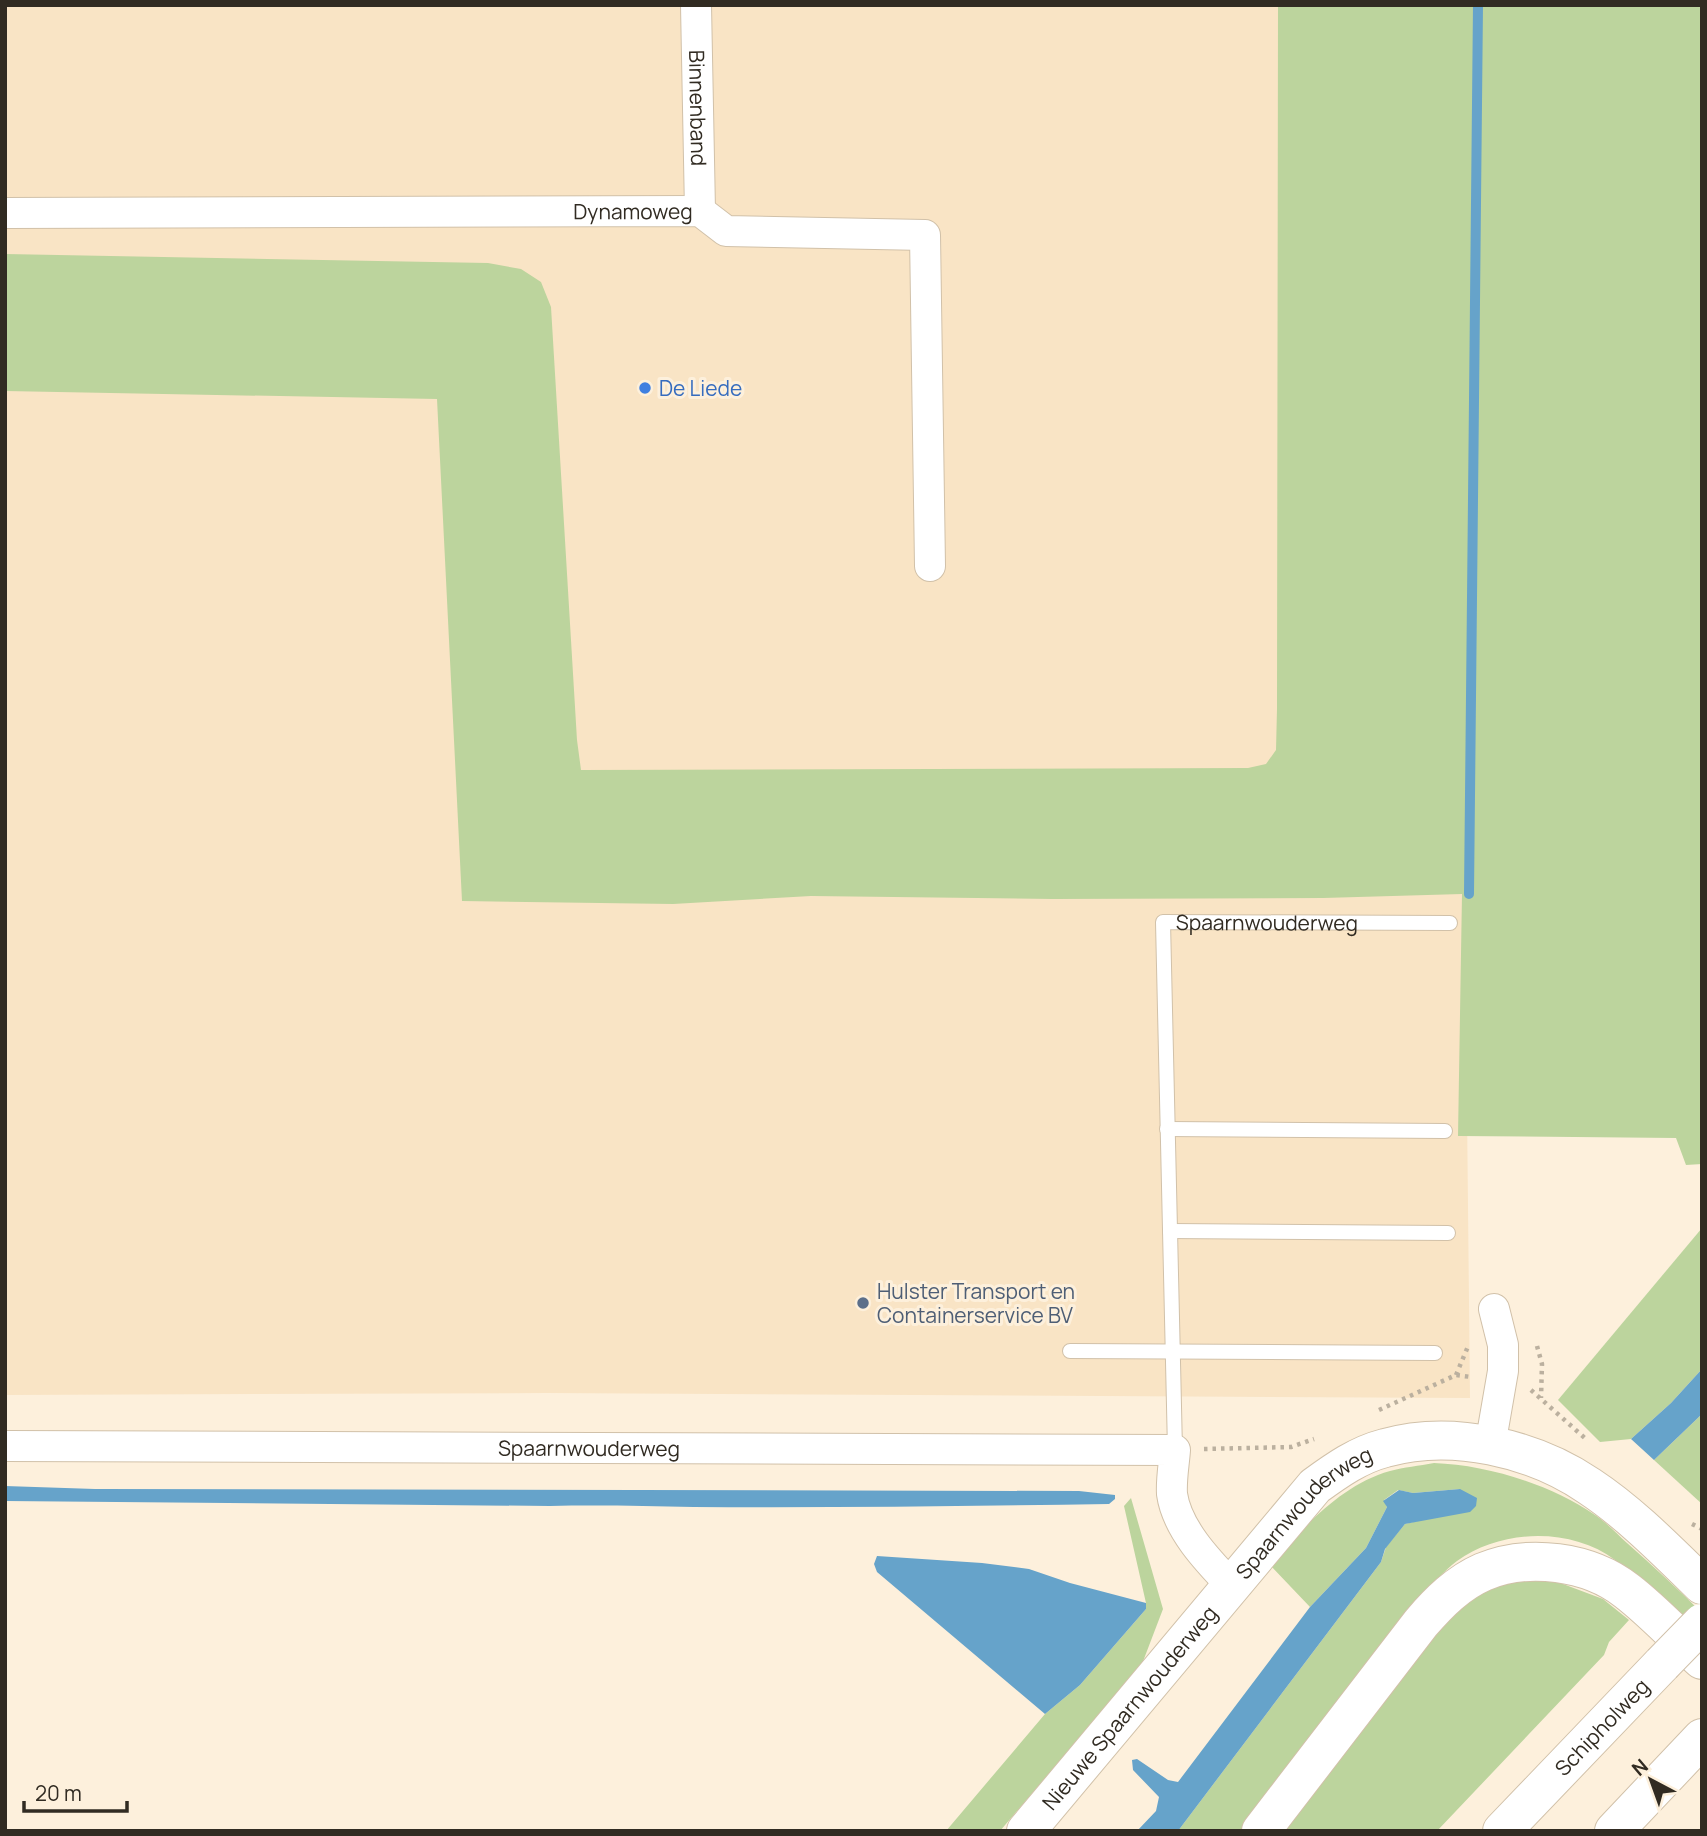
<svg xmlns="http://www.w3.org/2000/svg" width="1707" height="1836" font-family="Manrope,sans-serif">
<style>
.built{fill:#f9e4c5}
.green{fill:#bcd49d}
.water{fill:#66a3ca}
.lines{fill:none;stroke-linecap:round;stroke-linejoin:round}
.stream{stroke:#66a3ca;stroke-width:10}
.lane-casing{stroke:#d1c1a9;stroke-width:16}
.street-casing{stroke:#d1c1a9;stroke-width:32}
.secondary-casing{stroke:#d1c1a9;stroke-width:40}
.highway-casing{stroke:#d1c1a9;stroke-width:40}
.path{stroke:#bbb09f;stroke-width:4.5;stroke-dasharray:3.5 5;stroke-linecap:butt}
.lane{stroke:#fff;stroke-width:14}
.street{stroke:#fff;stroke-width:30}
.secondary{stroke:#fff;stroke-width:38}
.highway{stroke:#fff;stroke-width:38}
.highway-bridge-casing{stroke:#d1c1a9;stroke-width:40;stroke-linecap:butt}
.highway-bridge{stroke:#fff;stroke-width:38}
.shop-dot{fill:#3f7fe0;stroke:#fdf0dc;stroke-width:2.5}
.service-dot{fill:#5c6f8a;stroke:#fdf0dc;stroke-width:2.5}
.labels{text-anchor:middle;dominant-baseline:central;stroke-width:6;stroke-linejoin:round;paint-order:stroke}
.street-label{font-size:21px;fill:#312b22;stroke:#fdf0dc}
.shop-label{font-size:21px;fill:#366cbe;stroke:#fdf0dc;text-anchor:start}
.service-label{font-size:21px;fill:#4e5e75;stroke:#fdf0dc;text-anchor:start}
</style>
<rect width="100%" height="100%" fill="#fdf0dc"/>
<polygon class="built" points="5,5 1293,5 1464,823 1470,1398 546,1393 5,1395"/>
<g class="green">
<polygon points="1278,5 1702,5 1702,1164 1686,1165 1676,1138 1458,1136 1462,894 1323,898 1053,899 811,896 673,904 462,901 437,399 5,391 5,254 488,263 521,269 541,282 551,307 577,740 581,770 1248,768 1266,764 1276,750 1277,709"/>
<polygon points="1702,1228 1702,1369 1671,1403 1631,1439 1600,1442 1558,1400"/>
<polygon points="1702,1414 1702,1504 1654,1460"/>
<path d="M1434 1463C1487 1465 1550 1484 1595 1515 1607 1523 1617 1534 1627 1543 1653 1566 1678 1589 1702 1613V1649C1674 1619 1648 1585 1615 1560 1571 1527 1501 1529 1457 1561 1444 1571 1434 1583 1423 1595L1247 1831H1178L1381 1562 1386 1547 1405 1524 1430 1518 1460 1489 1413 1493 1398 1490 1384 1500 1387 1507 1366 1548 1310 1607 1269 1564C1304 1528 1340 1485 1390 1471 1404 1467 1419 1466 1434 1463Z"/>
<polygon points="1131,1498 1163,1609 1142,1664 1000,1831 946,1831 1045,1714 1080,1685 1146,1609 1146,1603 1124,1506"/>
<polygon points="1518,1579 1555,1581 1603,1599 1629,1620 1609,1642 1604,1655 1437,1831 1278,1831 1434,1631 1481,1590"/>
</g>
<g class="water">
<polygon points="1702,1369 1702,1414 1654,1460 1631,1439 1671,1403"/>
<path d="M5 1486 95 1489 1079 1491 1115 1495V1499L1109 1504C971 1506 832 1508 694 1507 646 1506 598 1505 550 1506L5 1501Z"/>
<polygon points="1460,1489 1477,1498 1476,1506 1470,1512 1405,1524 1385,1549 1381,1562 1178,1831 1137,1831 1156,1811 1159,1797 1133,1770 1132,1760 1137,1759 1168,1780 1178,1782 1310,1607 1366,1548 1387,1507 1383,1501 1399,1490 1413,1493"/>
<polygon points="877,1556 982,1563 1029,1569 1070,1583 1146,1603 1146,1609 1080,1685 1045,1714 877,1572 874,1564"/>
</g>
<g class="lines">
<polyline class="stream" points="1469,894 1478,5"/>
<defs>
<g id="lane">
<polyline points="1167,1129 1445,1131"/>
<polyline points="1170,1231 1448,1233"/>
<polyline points="1070,1351 1435,1353"/>
<path id="s1" d="M1175 1450 1163 922 1450 923"/>
</g>
<g id="street">
<path id="s2" d="M696 5 700 211"/>
<path id="s3" d="M5 213 700 211 726 231 925 235 930 566"/>
<path id="s4" d="M5 1446 1175 1450C1174 1464 1171 1480 1172 1494 1177 1529 1208 1561 1231 1585"/>
<polyline points="1490,1446 1503,1371 1503,1345 1494,1309"/>
</g>
<g id="secondary">
<path id="s5" d="M1026 1831 1315 1486C1337 1470 1358 1455 1385 1448 1452 1429 1533 1448 1589 1486 1630 1513 1667 1551 1702 1585"/>
</g>
<g id="highway">
<path d="M1261 1831 1421 1623C1439 1602 1458 1583 1483 1572 1528 1553 1589 1561 1627 1591 1653 1611 1677 1637 1702 1660"/>
<path id="s6" d="M1502 1831 1662 1664"/>
<polyline points="1614,1831 1702,1738"/>
</g>
</defs>
<use href="#lane" class="lane-casing"/>
<use href="#street" class="street-casing"/>
<use href="#secondary" class="secondary-casing"/>
<use href="#highway" class="highway-casing"/>
<g class="path">
<polyline points="1537,1346 1542,1364 1541,1398"/>
<polyline points="1456,1375 1469,1344"/>
<polyline points="1531,1390 1587,1440"/>
<polyline points="1379,1410 1456,1375 1471,1377"/>
<polyline points="1204,1449 1291,1447 1314,1439"/>
<polyline points="1692,1524 1702,1529"/>
</g>
<use href="#lane" class="lane"/>
<use href="#street" class="street"/>
<use href="#secondary" class="secondary"/>
<use href="#highway" class="highway"/>
<defs>
<polyline id="highway-bridge" points="1662,1664 1702,1623"/>
</defs>
<use href="#highway-bridge" class="highway-bridge-casing"/>
<use href="#highway-bridge" class="highway-bridge"/>
</g>
<circle class="shop-dot" cx="645" cy="388" r="7"/>
<circle class="service-dot" cx="863" cy="1303" r="7"/>
<g class="labels">
<g class="street-label">
<text stroke="none"><textPath href="#s2" startOffset="103">Binnenband</textPath></text>
<text stroke="none"><textPath href="#s3" startOffset="628">Dynamoweg</textPath></text>
<text stroke="none"><textPath href="#s1" startOffset="632">Spaarnwouderweg</textPath></text>
<text stroke="none"><textPath href="#s4" startOffset="584">Spaarnwouderweg</textPath></text>
<text stroke="none"><textPath href="#s5" startOffset="424">Spaarnwouderweg</textPath></text>
<text stroke="none"><textPath href="#s5" startOffset="161">Nieuwe Spaarnwouderweg</textPath></text>
<text stroke="none"><textPath href="#s6" startOffset="144">Schipholweg</textPath></text>
</g>
<g class="shop-label">
<text x="659" y="388">De Liede</text>
</g>
<g class="service-label">
<text x="877" y="1291">Hulster Transport en<tspan x="877" dy="24">Containerservice BV</tspan></text>
</g>
</g>
<rect width="1707" height="1836" fill="none" stroke="#312b22" stroke-width="14"/>
<g transform="translate(1651 1780) rotate(319)" stroke="#fdf0dc" stroke-width="5" paint-order="stroke">
<path d="M0-5L12 26L0 18L-12 26Z" fill="#312b22"/>
<text y="-10" font-size="19" font-weight="bold" text-anchor="middle" fill="#312b22">N</text>
</g>
<path d="M24 1801v10h103v-10" fill="none" stroke="#312b22" stroke-width="3.5"/>
<text x="35" y="1801" font-size="21" fill="#312b22" stroke="#fdf0dc" stroke-width="5" paint-order="stroke">20 m</text>
</svg>
